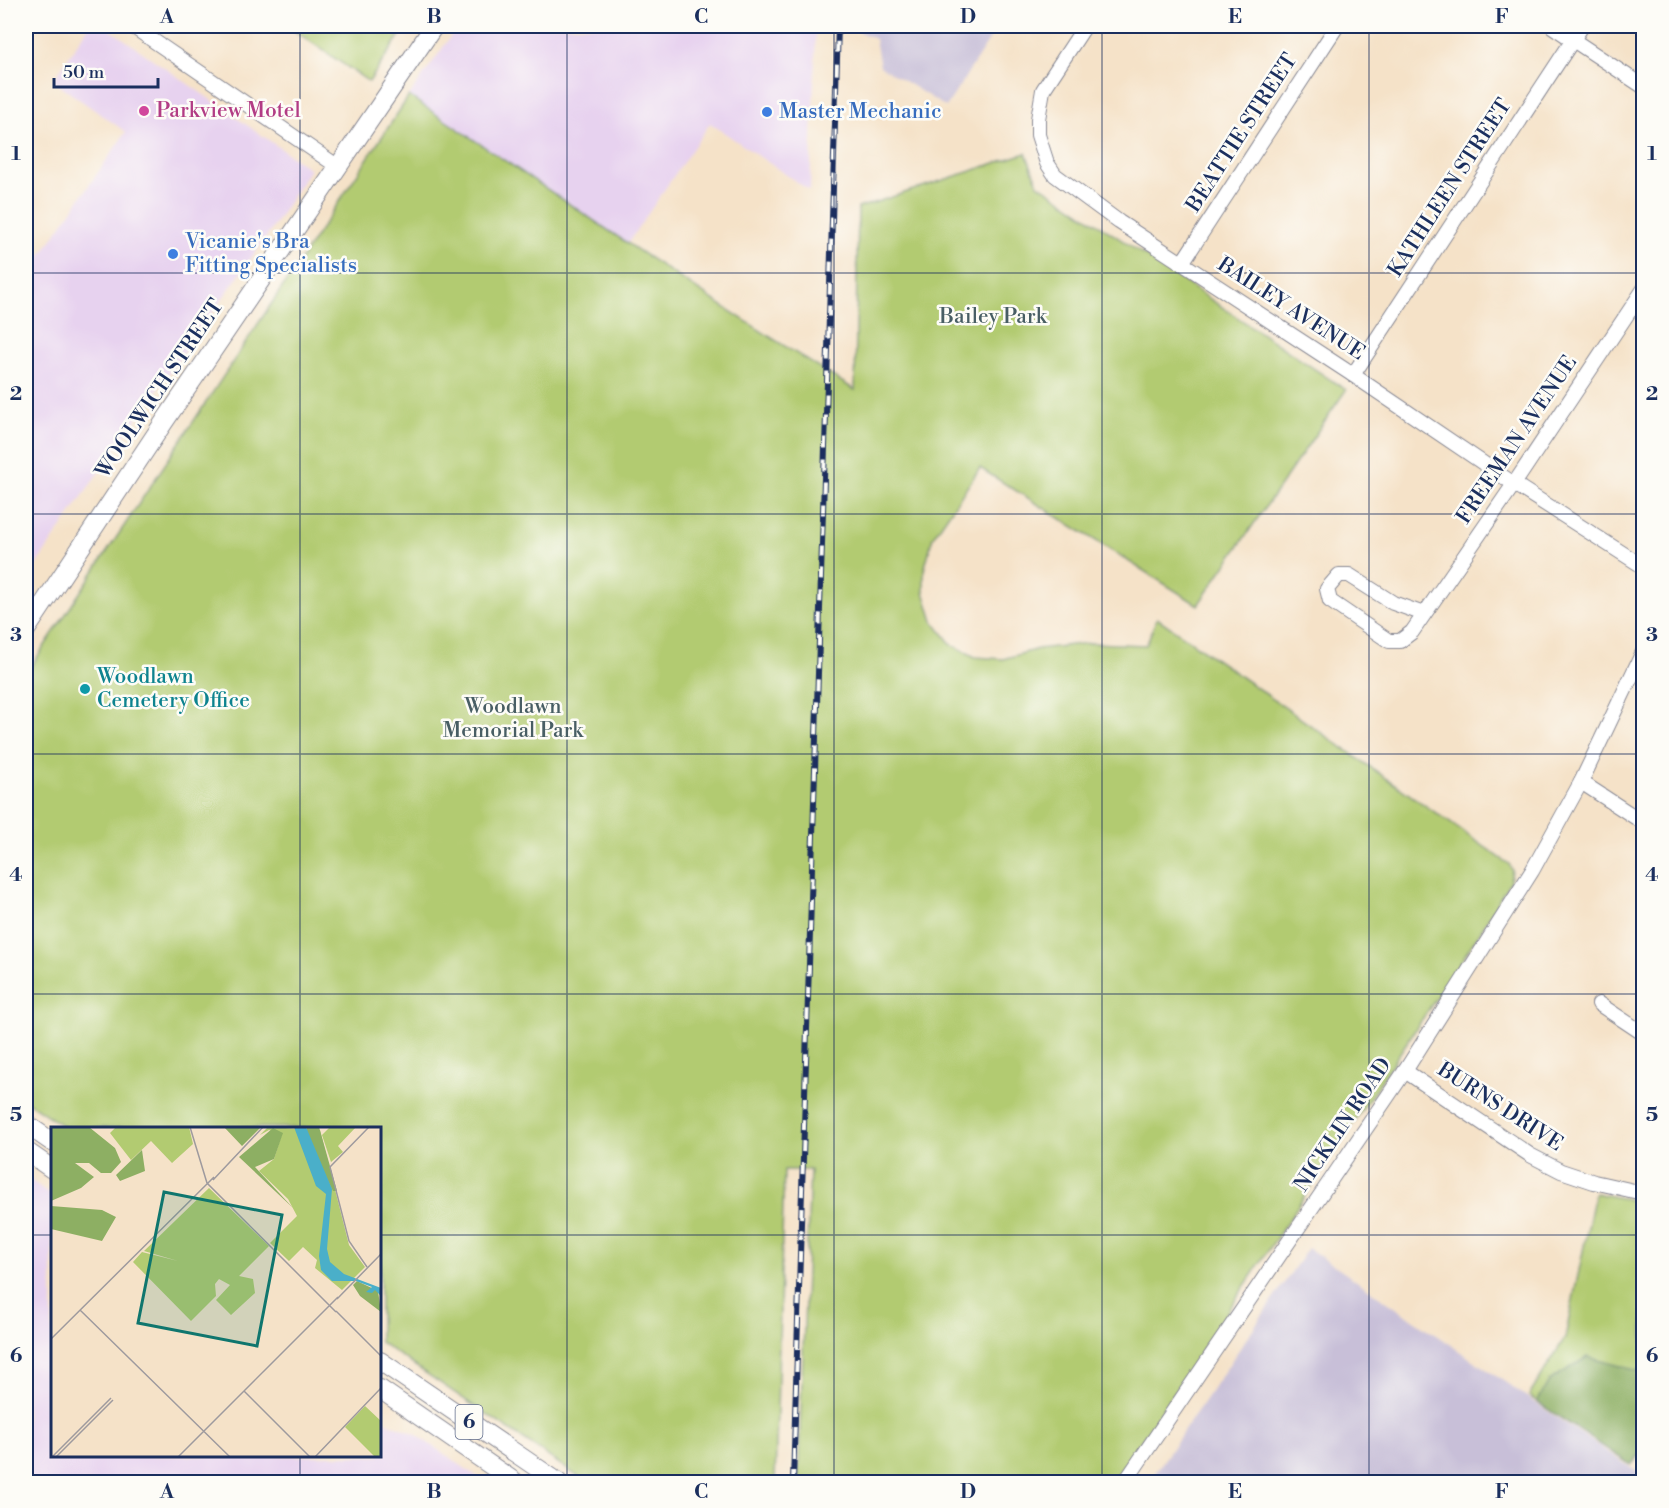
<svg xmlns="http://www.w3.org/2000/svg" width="1669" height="1508" font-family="'Libre Bodoni',serif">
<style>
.built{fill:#e7d2ef}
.industrial{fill:#c8bfd8}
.green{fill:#b2cb71;stroke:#667d68;stroke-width:1.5}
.forest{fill:#8daf63;stroke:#546f60;stroke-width:1.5}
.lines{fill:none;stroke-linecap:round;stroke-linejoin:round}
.minor-casing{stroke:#888893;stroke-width:16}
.major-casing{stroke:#888893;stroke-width:20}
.minor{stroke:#fff;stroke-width:14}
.major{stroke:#fff;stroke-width:18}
.rail-casing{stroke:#1b2f5e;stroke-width:6}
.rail{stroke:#fdfcf7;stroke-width:4;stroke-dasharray:11;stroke-linecap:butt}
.grid{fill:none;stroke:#1b2f5e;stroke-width:1.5;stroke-opacity:0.55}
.hotel-dot{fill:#d1479c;stroke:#fdfcf7;stroke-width:2}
.shop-dot{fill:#3f7fe0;stroke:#fdfcf7;stroke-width:2}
.culture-dot{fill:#0f9aa8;stroke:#fdfcf7;stroke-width:2}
.labels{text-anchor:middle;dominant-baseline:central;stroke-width:5;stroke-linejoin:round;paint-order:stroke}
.shield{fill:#fdfcf7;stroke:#5f6c8c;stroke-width:1.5}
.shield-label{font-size:20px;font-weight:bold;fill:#1b2f5e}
.hotel-label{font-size:21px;fill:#b23c85;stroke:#fdfcf7;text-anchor:start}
.shop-label{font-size:21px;fill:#366cbe;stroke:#fdfcf7;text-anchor:start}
.street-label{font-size:21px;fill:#1b2f5e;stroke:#fdfcf7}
.park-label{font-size:21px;fill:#485e64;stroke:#fdfcf7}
.culture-label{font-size:21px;fill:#0d838f;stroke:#fdfcf7;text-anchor:start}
.inset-road{fill:none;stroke:#9e9a9e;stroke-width:1.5}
.view{fill:#0f766e;fill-opacity:0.15;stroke:#0f766e;stroke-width:3}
.inset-edge{fill:none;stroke:#1b2f5e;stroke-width:3}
.neatline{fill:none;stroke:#1b2f5e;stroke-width:2}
.grid-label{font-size:20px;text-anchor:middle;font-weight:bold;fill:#1b2f5e}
</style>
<rect width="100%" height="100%" fill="#fdfcf7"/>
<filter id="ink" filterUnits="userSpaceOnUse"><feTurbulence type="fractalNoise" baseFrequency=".0167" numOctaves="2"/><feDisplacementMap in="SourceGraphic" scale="12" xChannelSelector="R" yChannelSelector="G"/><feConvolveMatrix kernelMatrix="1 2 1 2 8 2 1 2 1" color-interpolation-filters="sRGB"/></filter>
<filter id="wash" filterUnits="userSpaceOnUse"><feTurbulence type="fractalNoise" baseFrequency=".008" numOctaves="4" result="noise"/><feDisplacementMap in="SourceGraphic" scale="24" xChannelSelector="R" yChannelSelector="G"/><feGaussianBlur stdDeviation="1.35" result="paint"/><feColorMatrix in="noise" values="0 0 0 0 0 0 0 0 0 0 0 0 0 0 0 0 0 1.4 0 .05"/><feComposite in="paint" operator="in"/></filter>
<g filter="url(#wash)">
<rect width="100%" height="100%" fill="#f5e2c8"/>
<g class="built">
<polygon points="89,26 105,26 310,169 272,229 103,466 26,580 26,277 126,132 53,81"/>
<polygon points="458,26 816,26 810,191 710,123 628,243 409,96"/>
<polygon points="26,1177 52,1196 52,1456 380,1456 380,1419 415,1434 485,1482 26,1482"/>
</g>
<g class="industrial">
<polygon points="858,26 998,26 946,107 880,66 875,39 858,31"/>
<polygon points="1308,1248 1643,1476 1643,1482 1149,1482"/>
</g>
<g class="green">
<polygon points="288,26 406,26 369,82"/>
<path d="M409 96C557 195 703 297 855 390L858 208 1026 153 1038 184 1346 390 1198 605 980 468 933 537 924 570V592L933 621 951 644 975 657 1003 659 1038 649 1089 643 1146 645 1157 618 1509 864 1512 870 1510 881 1479 934 1114 1482H798L810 1170H784L775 1482H586L380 1342V1128H66L26 1101V674Z"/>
<polygon points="1595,1193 1643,1202 1643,1451 1631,1465 1529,1396 1565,1338"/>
</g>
<polygon class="forest" points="1587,1357 1643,1372 1643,1451 1631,1465 1537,1402 1549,1381"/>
</g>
<g filter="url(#ink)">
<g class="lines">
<defs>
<g id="minor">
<polyline points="132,26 337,166"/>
<polyline points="1085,26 1043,90 1038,119 1038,135 1047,163 1055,175 1119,222 1353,375 1514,484 1644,567"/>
<polyline points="1552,26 1644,87"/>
<polyline points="1182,263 1337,26"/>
<polyline points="1353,375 1582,26"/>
<polyline points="1424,614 1393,603 1349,575 1339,575 1327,589 1330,601 1389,641 1400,641 1412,632 1514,484 1644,289"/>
<polyline points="1581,782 1644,823"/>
<polyline points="1599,1004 1644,1034"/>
<polyline points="1405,1071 1530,1155 1561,1171 1594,1182 1634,1191 1644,1191"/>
<polyline points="1125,1482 1405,1071 1532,871 1581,782 1644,650"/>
</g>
<g id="major">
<polyline points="26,630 164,422 434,26"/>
<polyline points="26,1124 52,1142"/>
<polyline points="26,1151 52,1169"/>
<polyline points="380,1361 558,1482"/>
<polyline points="380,1389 515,1482"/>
</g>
</defs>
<use href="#minor" class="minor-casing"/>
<use href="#major" class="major-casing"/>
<use href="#minor" class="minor"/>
<use href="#major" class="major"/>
<defs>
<polyline id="rail" points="793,1482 838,26"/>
</defs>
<use href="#rail" class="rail-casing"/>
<use href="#rail" class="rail"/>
</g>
</g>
<path class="grid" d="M300 26V1128M567 26V1482M834 26V1482M1102 26V1482M1369 26V1482M26 273H1644M26 514H1644M26 754H1644M26 994H1644M26 1235H52M380 1235H1644M300 1456V1482"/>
<circle class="hotel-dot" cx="144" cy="111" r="6"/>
<g class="shop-dot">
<circle cx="767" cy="112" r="6"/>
<circle cx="173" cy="254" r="6"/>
</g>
<circle class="culture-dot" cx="85" cy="689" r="6"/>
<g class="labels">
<rect class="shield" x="455.5" y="1405" width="27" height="34" rx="4.5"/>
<g class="shield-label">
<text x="469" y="1422">6</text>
</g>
<g class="hotel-label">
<text x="156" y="111">Parkview Motel</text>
</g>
<g class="shop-label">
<text x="779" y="112">Master Mechanic</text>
<text x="185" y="242">Vicanie's Bra<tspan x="185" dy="24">Fitting Specialists</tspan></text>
</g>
<g class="street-label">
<text transform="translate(1242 133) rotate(-57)">BEATTIE STREET</text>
<text transform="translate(1450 188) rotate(-57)">KATHLEEN STREET</text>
<text transform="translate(1291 309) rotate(33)">BAILEY AVENUE</text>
<text transform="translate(160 389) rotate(-56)">WOOLWICH STREET</text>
<text transform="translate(1517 440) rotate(-56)">FREEMAN AVENUE</text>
<text transform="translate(1500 1107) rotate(33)">BURNS DRIVE</text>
<text transform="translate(1343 1125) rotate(-56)">NICKLIN ROAD</text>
</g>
<g class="park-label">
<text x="993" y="317">Bailey Park</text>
<text x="513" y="707">Woodlawn<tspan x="513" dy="24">Memorial Park</tspan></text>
</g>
<g class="culture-label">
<text x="97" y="677">Woodlawn<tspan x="97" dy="24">Cemetery Office</tspan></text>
</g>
</g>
<g transform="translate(51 1127)">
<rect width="330" height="330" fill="#f5e2c8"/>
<path d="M65 0H138L142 17 121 36 100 14 80 33 59 6ZM217 0 269 3 298 118 314 140 291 163 264 141 266 133 252 120 238 134 219 116 246 89 237 72 208 44 223 32 231 7 218 3 209 8ZM279 0H305L287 19 292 25 280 35 271 8ZM158 61 218 119 188 149 202 152 204 166 180 188 165 173 179 158 168 152 164 157 165 169 140 194 82 135 91 125 127 134 93 124ZM314 279 330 294V330H324L294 300Z" fill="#b2cb71"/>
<path d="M0 0H38L64 21 70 35 60 46H50L38 36H24L43 50 30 61 0 74ZM173 0H209V1L191 19ZM255 0H268L286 64H282L259 17ZM222 1 232 6 223 32 204 40 242 81 188 30ZM91 23 94 44 69 54 65 48ZM0 79 51 83 65 90 51 114 0 102ZM306 154 327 164 330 185 309 169 302 158Z" fill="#8daf63"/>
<path d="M243 0H255L281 62 276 122 279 135 293 147 330 161V169L324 163 321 166 315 165 321 160 305 154H281L270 143 268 129 275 67 265 59Z" fill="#4aafc9"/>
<path class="inset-road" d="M139 0 156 56 285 185M162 53 212 0M316 140 298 114 279 40 318 0M286 172 330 127M29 183 179 330M285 184 330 229M0 212 163 50M193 264 259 330M1 330 60 271M5 330 62 273M127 330 287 170M264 330 330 261"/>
<path class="view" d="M113 65 231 88 206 219 87 196Z"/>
<rect width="330" height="330" class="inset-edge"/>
</g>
<rect width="1669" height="1508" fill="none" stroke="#fdfcf7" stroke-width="66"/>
<path d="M54 78v9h104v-9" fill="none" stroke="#1b2f5e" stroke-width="3"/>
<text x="63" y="78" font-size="18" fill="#1b2f5e" stroke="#fdfcf7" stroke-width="4.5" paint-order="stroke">50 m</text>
<rect x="33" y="33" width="1603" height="1442" class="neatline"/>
<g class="grid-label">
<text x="167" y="23">A</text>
<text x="434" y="23">B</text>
<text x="701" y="23">C</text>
<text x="968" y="23">D</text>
<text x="1235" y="23">E</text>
<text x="1502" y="23">F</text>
<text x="16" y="160">1</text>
<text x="1652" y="160">1</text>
<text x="16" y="400">2</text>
<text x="1652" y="400">2</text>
<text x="16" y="641">3</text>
<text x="1652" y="641">3</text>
<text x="16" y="881">4</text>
<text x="1652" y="881">4</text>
<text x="16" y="1121">5</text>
<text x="1652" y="1121">5</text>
<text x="16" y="1362">6</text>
<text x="1652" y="1362">6</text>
<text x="167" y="1498">A</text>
<text x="434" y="1498">B</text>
<text x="701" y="1498">C</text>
<text x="968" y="1498">D</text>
<text x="1235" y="1498">E</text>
<text x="1502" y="1498">F</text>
</g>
</svg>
